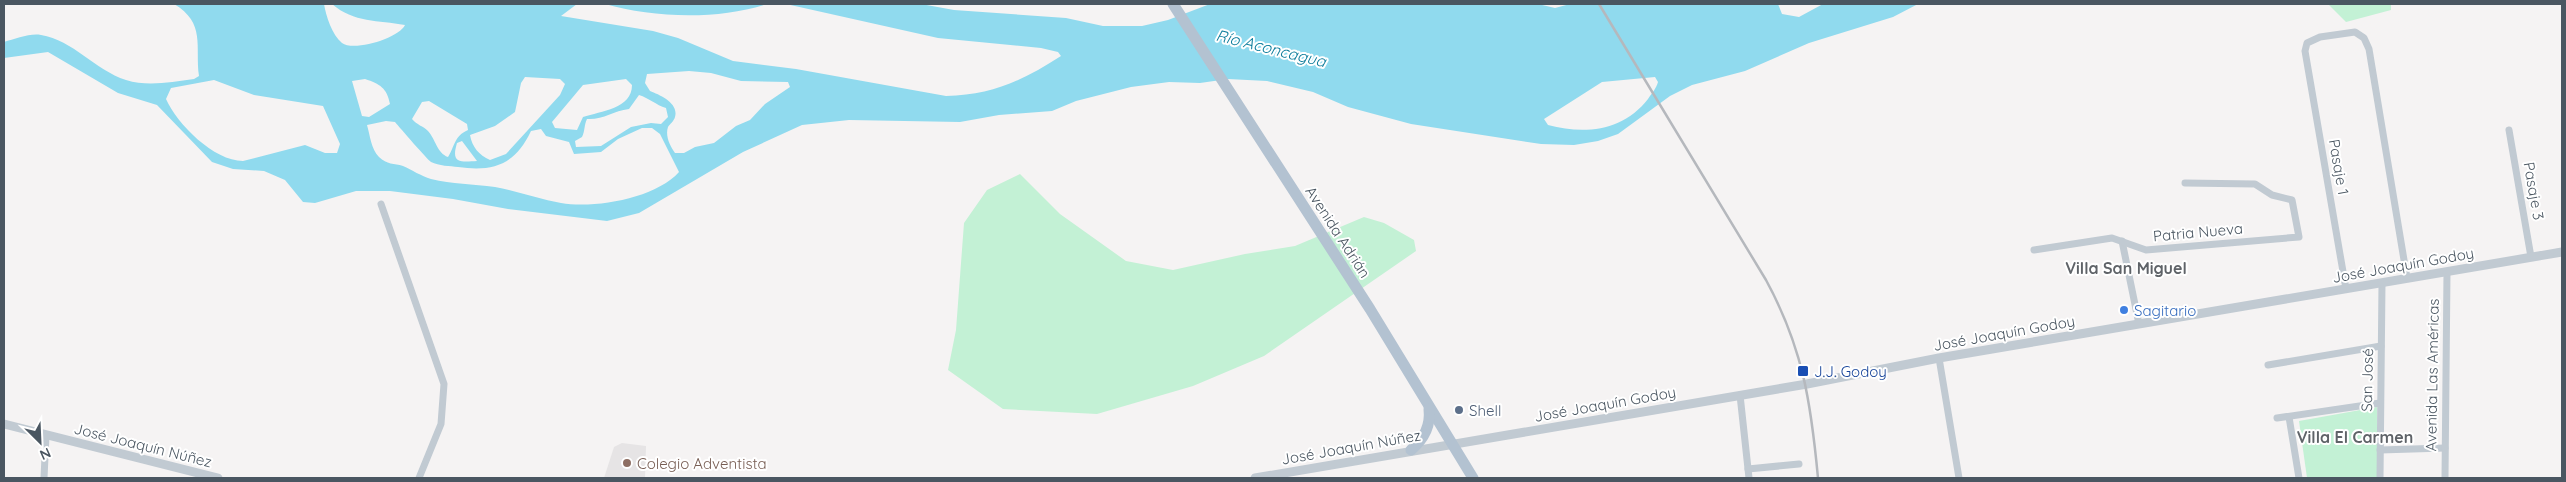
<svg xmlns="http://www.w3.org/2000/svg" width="2566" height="482" font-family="Quicksand,sans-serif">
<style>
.education{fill:#e6e4e5}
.green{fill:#c3f1d5}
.water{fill:#90daee;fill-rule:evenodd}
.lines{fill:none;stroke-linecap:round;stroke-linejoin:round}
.minor{stroke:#c1cad2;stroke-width:7}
.tertiary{stroke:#c1cad2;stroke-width:9}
.primary{stroke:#b3c2d1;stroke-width:11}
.rail{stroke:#b5b8bd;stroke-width:2.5}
.shop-dot{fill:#3f7fe0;stroke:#fff;stroke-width:2}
.transit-dot{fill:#1a4fb4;stroke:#fff;stroke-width:2}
.service-dot{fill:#5c6f8a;stroke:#fff;stroke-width:2}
.education-dot{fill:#8d6e63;stroke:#fff;stroke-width:2}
.labels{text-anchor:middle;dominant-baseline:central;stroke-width:4;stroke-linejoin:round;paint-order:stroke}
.street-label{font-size:15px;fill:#4a5661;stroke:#fff}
.shop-label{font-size:15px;fill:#366cbe;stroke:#fff;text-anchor:start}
.transit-label{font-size:15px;fill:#164399;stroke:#fff;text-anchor:start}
.service-label{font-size:15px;fill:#4e5e75;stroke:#fff;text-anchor:start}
.education-label{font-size:15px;fill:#785e54;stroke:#fff;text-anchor:start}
.water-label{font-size:16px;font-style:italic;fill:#0c7c9b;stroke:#fff}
.neighbourhood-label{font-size:16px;font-weight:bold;fill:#5f6368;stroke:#fff}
</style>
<rect width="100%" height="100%" fill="#f5f3f3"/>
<polygon class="education" points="622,443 646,446 645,478 604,478 614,447"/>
<g class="green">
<polygon points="2328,4 2391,4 2391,10 2346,22"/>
<polygon points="1020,174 1060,214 1126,261 1173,270 1245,254 1295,246 1364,217 1384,223 1414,240 1416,251 1264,356 1193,386 1097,414 1003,409 948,370 956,330 964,223 987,190"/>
<polygon points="2377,407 2377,478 2307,478 2299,421"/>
</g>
<g class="water">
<path d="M174 4H324C326 16 332 35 342 43 354 52 399 38 405 25 378 20 354 23 332 4H577L561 16 653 31 678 38 733 61 796 69 946 96C992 95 1022 81 1061 56L1058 52 1041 48 938 38 786 4H921L954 10 1066 18 1103 26H1142L1168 20 1210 4H1538L1555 8 1570 4H1778L1782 14 1799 17 1823 4H1918L1893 17 1809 43 1745 71 1692 85 1670 96 1618 134 1598 141 1574 145 1541 144 1411 124 1348 107 1313 92 1267 81 1228 79 1200 83 1169 82 1131 87 1076 101 1052 111 999 115 960 122 849 120 802 125 743 152 639 213 607 221 508 209 453 199 390 191H356L315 203 303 202 285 180 264 171 233 169 212 162 157 105 118 93 48 52 4 58V42C15 39 30 33 41 35 73 40 95 70 126 80 148 87 171 82 194 79L199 76C195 46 206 23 174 4ZM689 71 711 73 741 81 788 82 790 87 765 104 750 120 736 126 714 143 695 147 684 153H675C670 146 665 136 668 127 670 124 674 121 675 117 679 103 660 95 650 91L645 83 647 74ZM525 77 560 79 565 84 560 95 506 154 490 160C479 155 472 147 470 135L495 126 515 112 521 83ZM1655 77 1658 82C1656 89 1652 93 1648 99 1623 131 1585 135 1548 125L1544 119 1602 82ZM365 79C380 84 387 88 390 104L369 117 362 116 352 81ZM626 79 632 85C632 109 601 111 583 117L577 130 555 128 552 122 583 85ZM214 80 254 95 323 106 340 144 337 153H325L305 145 243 161C214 161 177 124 166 99L171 88ZM639 95C649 98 656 105 666 108L668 117 661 124 651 123 631 127 601 146 576 147 575 141 582 137C585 131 584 125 587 119 603 120 613 111 629 109ZM429 101 467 124 468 130C454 136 455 146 448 157 437 153 436 140 428 131 423 126 417 125 412 119L422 102ZM386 121 395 122C400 128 427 159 431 162 439 166 450 166 458 167 493 172 515 165 531 131L541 129 546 136 569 142 574 154 601 152 618 139 642 128H652L660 134 679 172C656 198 595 209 561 203 539 199 517 191 495 187 473 184 452 184 431 179 421 176 412 170 403 166 394 163 387 165 379 157 371 149 370 135 367 125ZM462 141 477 161C459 162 451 163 457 143Z"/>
<path d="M605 4H767C719 20 653 18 605 4Z"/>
</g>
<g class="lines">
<g class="minor">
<polyline points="2509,130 2531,257"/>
<polyline points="381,204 444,384 441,424 419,478"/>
<polyline points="2122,241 2139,324"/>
<polyline points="2034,250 2112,238 2146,250 2299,237 2292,200 2272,195 2255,184 2185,183"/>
<polyline points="2346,289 2305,51 2307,43 2320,37 2355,32 2364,38 2369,49 2407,278"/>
<polyline points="1939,358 1959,478"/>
<polyline points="2268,365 2381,346"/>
<polyline points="1740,395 1749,478"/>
<polyline points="2289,417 2299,478"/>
<polyline points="2277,418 2380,403"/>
<polyline points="2380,450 2445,448"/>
<polyline points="1748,469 1799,464"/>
<polyline points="44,478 46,435"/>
<polyline points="2380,478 2382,283"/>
<polyline points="2445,478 2447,272"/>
</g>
<g class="tertiary">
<polyline points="4,424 218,478"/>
<polyline points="1255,478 1807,384 1939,358 2562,252"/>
</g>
<g class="primary">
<polyline points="1173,4 1370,309 1473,478"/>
<path d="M1411 450C1424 439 1431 426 1429 409"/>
</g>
<path class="rail" d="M1599 4 1766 280C1803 348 1811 403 1818 478"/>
</g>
<circle class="shop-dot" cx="2124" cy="310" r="5"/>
<rect class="transit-dot" x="1797" y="365" width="12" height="12" rx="2.5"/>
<circle class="service-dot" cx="1459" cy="410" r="5"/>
<circle class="education-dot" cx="627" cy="463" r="5"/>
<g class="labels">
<g class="street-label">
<text transform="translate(2339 167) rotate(80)">Pasaje 1</text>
<text transform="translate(2534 191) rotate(80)">Pasaje 3</text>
<text transform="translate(1338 232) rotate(57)">Avenida Adrián</text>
<text transform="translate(2198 232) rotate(-5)">Patria Nueva</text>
<text transform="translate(2403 265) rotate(-10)">José Joaquín Godoy</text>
<text transform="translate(2004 333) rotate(-10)">José Joaquín Godoy</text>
<text transform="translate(2432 375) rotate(-89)">Avenida Las Américas</text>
<text transform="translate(2367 380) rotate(-89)">San José</text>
<text transform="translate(1605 404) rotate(-10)">José Joaquín Godoy</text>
<text transform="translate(143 445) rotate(14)">José Joaquín Núñez</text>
<text transform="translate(1351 447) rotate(-10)">José Joaquín Núñez</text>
</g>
<g class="shop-label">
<text x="2134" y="310">Sagitario</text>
</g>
<g class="transit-label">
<text x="1814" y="371">J.J. Godoy</text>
</g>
<g class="service-label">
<text x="1469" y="410">Shell</text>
</g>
<g class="education-label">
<text x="637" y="463">Colegio Adventista</text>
</g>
<g class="water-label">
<text transform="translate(1271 48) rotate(14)">Río Aconcagua</text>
</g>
<g class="neighbourhood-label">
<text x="2126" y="268">Villa San Miguel</text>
<text x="2355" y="437">Villa El Carmen</text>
</g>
</g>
<rect width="2566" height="482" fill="none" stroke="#4a5661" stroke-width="10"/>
<g transform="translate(40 442) rotate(156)" stroke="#ffffff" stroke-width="4" paint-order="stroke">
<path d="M0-4L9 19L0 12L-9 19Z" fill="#4a5661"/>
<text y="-8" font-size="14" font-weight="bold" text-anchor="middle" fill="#4a5661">N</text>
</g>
</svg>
